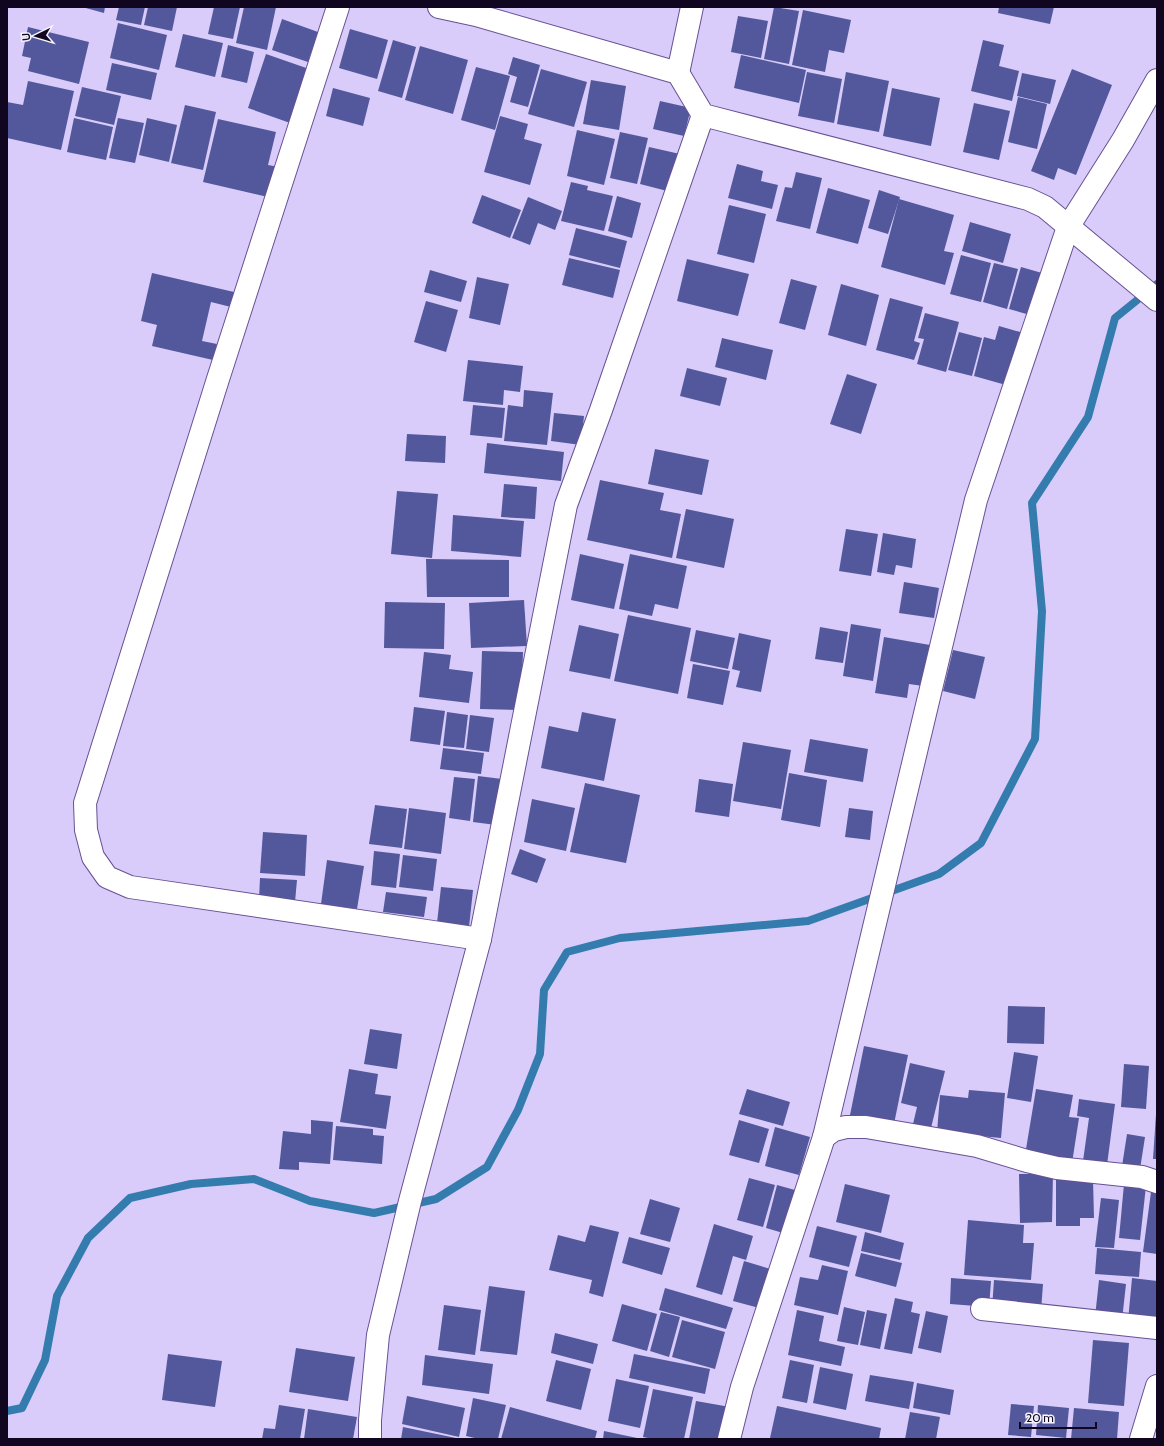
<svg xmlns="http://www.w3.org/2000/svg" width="1164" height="1446" font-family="Cabin,sans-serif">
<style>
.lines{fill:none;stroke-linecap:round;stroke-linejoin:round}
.stream{stroke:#347cae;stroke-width:8}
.building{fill:#53589c}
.minor-casing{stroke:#685194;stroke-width:24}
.tertiary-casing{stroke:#685194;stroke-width:24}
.minor{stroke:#fff;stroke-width:22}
.tertiary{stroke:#fff;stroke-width:22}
</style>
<rect width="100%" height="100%" fill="#d9ccfa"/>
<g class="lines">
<polyline class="stream" points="7,1411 22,1408 45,1360 57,1296 88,1238 130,1198 191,1184 254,1179 310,1201 374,1213 436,1199 487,1167 518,1110 540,1054 544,990 567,952 620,938 808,921 939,874 981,843 1035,739 1042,611 1032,503 1088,417 1115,318 1157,284"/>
</g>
<g class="building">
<polygon points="82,7 105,7 104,13"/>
<polygon points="119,7 145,7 141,25 116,20"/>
<polygon points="148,7 177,7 172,31 144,25"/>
<polygon points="214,7 240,7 233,39 208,34"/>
<polygon points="244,7 276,7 267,50 236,43"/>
<polygon points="774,7 799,11 789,64 764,59"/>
<polygon points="999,7 1054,7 1050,24 998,13"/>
<polygon points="803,10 851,20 844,53 829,50 825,72 792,65"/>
<polygon points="738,16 768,21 761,58 731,52"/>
<polygon points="282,19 318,32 308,62 272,50"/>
<polygon points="118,23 167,35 159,70 110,58"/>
<polygon points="28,27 89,42 79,84 28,71 31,58 22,56"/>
<polygon points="350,29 388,40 377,79 339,68"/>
<polygon points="183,34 223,43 215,77 175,67"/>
<polygon points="393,40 416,47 402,98 378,91"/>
<polygon points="983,40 1004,45 999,66 1019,71 1012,101 971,91"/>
<polygon points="228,45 254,52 247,83 221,77"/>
<polygon points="420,46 468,60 453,114 405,100"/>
<polygon points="266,54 312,70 293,124 248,108"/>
<polygon points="741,55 806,70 799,103 734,88"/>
<polygon points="513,57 540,65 528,107 510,102 517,77 508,74"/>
<polygon points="112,63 157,73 151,100 106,90"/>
<polygon points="476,67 510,76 495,130 461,120"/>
<polygon points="541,69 587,82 574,127 528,114"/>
<polygon points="1072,69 1112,85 1076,175 1058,168 1054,180 1031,171"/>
<polygon points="807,72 842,79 834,123 798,116"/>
<polygon points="846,72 889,81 879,132 837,124"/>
<polygon points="1022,73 1056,80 1050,104 1017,96"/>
<polygon points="591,80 626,86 619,130 583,124"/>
<polygon points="28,81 74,91 61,150 7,138 7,102 23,105"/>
<polygon points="82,87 121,96 114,125 75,116"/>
<polygon points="333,88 370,98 363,126 326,116"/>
<polygon points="892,88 940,98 931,146 883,136"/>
<polygon points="1018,97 1047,104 1037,149 1008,142"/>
<polygon points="660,101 691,108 684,136 653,129"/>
<polygon points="974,103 1010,111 999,160 963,152"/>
<polygon points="185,105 216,112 203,170 171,163"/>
<polygon points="500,116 528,124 524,139 542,144 530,185 484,172"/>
<polygon points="74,118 113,127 106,160 67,152"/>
<polygon points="118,118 144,123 135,163 109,158"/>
<polygon points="147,118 177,125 169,162 139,155"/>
<polygon points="218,119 276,132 268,165 279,167 272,198 203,182"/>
<polygon points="577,130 615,139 604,185 567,176"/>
<polygon points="620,132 648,138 637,184 610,178"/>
<polygon points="649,147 680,154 671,192 640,184"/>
<polygon points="737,164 763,171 761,181 778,185 772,209 728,198"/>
<polygon points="796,172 822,178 810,229 776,221 785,187 792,188"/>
<polygon points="571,182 588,186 587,190 613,196 604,231 561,221"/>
<polygon points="828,188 870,200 858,244 816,233"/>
<polygon points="879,190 900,197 888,234 868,228"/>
<polygon points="482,195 521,210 510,238 472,223"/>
<polygon points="617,196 641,203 632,238 608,231"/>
<polygon points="528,197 562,211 555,230 538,223 530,245 512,238"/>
<polygon points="899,199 954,215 944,251 954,253 945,285 881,267"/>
<polygon points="729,205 766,214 754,263 717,254"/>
<polygon points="970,222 1011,234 1003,263 962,251"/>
<polygon points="576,228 627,241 620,268 569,255"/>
<polygon points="961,255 991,263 981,302 950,294"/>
<polygon points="569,258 620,270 613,298 562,285"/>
<polygon points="687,259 749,274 738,316 677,301"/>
<polygon points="994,263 1018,269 1007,309 983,302"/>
<polygon points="1021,267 1049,275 1037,317 1009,309"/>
<polygon points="430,270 467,281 461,302 424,292"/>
<polygon points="152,273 234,292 231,307 211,302 202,341 217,344 213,360 152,346 157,325 141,321"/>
<polygon points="477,277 509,284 500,325 469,318"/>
<polygon points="791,279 817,286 805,330 779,323"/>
<polygon points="841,284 879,295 866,346 828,335"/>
<polygon points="890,298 923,307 914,341 920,343 914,360 876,350"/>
<polygon points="426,301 458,310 446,352 414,342"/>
<polygon points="925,313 959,322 946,372 917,364 924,339 918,338"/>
<polygon points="999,326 1027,334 1013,387 974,376 984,337 995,340"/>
<polygon points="959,332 982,338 972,376 948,370"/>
<polygon points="722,338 773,350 766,380 715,367"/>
<polygon points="468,360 523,366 520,392 504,390 503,405 463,401"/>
<polygon points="687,368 727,378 720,406 680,396"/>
<polygon points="847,374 877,384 861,434 830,424"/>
<polygon points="524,390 553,393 547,445 504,441 508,405 523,407"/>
<polygon points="473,405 505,408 502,438 470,435"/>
<polygon points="554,413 584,416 581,445 551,441"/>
<polygon points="407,434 446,436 445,463 405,461"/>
<polygon points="487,443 564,452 561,481 484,473"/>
<polygon points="655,449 709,460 702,495 648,484"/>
<polygon points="600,480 664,493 660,510 681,514 672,558 587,540"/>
<polygon points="504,484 537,487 535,519 501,517"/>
<polygon points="397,491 438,494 432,558 391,554"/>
<polygon points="686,509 734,519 724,568 676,558"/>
<polygon points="453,515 524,521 521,557 451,551"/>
<polygon points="846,529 878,534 871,576 839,571"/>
<polygon points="883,533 916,539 912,568 896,565 894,575 877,572"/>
<polygon points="580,554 624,564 614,609 571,600"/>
<polygon points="630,554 687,566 678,609 655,604 652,616 619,609"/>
<polygon points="426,559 509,560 509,597 427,597"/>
<polygon points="904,582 939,588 934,618 899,613"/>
<polygon points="524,600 527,646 471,648 469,603"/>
<polygon points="385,602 445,603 444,649 384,648"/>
<polygon points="628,615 691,628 678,694 614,681"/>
<polygon points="851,624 881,629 873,681 843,676"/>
<polygon points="579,625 619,634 610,679 569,671"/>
<polygon points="820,627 848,632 843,663 815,659"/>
<polygon points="696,630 735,638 728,669 690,661"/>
<polygon points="739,633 771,640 761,692 736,687 740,671 732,669"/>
<polygon points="884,637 930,645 923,686 909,684 907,698 875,693"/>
<polygon points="953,650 985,657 975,699 943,691"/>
<polygon points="482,651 523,652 521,710 480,709"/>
<polygon points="424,652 451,655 449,669 473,672 469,703 419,697"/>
<polygon points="693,664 730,671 723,705 687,698"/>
<polygon points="414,707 445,711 440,745 410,741"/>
<polygon points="447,712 468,715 464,748 443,746"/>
<polygon points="582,712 616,719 604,781 541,768 549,726 578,732"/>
<polygon points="470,715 494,718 489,752 466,749"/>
<polygon points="810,739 868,749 863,782 804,772"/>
<polygon points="743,742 791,750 781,809 733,801"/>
<polygon points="443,748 484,753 481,774 440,769"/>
<polygon points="789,773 827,780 820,827 781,820"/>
<polygon points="478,776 502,779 496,825 473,822"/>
<polygon points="454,777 475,779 470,821 449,818"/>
<polygon points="699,779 733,784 729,817 695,812"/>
<polygon points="585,783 640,795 626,863 570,852"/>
<polygon points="532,799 575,808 566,851 524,842"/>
<polygon points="375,805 407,809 402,848 369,844"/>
<polygon points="409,808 446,813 441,854 404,849"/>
<polygon points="849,808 873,811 870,840 845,837"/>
<polygon points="263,832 307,835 305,876 260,873"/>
<polygon points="520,849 546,859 537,883 511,874"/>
<polygon points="374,851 400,854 396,888 371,885"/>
<polygon points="403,855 437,859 433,891 399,887"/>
<polygon points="327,860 364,866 357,909 321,904"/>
<polygon points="260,878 297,880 295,902 259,899"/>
<polygon points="441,887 473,890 469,927 437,923"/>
<polygon points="386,892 427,897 424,917 383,912"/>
<polygon points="1008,1006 1045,1007 1044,1044 1007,1043"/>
<polygon points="370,1029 402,1034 397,1069 364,1064"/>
<polygon points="864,1046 908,1055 894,1124 850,1115"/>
<polygon points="1014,1052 1038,1056 1031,1102 1007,1098"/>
<polygon points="910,1063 945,1071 931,1128 913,1124 917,1107 901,1103"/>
<polygon points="1124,1064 1149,1066 1146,1109 1121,1107"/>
<polygon points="349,1069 378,1074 375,1094 391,1096 386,1129 340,1122"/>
<polygon points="747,1089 790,1102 783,1126 739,1114"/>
<polygon points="1036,1089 1073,1095 1069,1117 1079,1118 1072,1163 1025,1155"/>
<polygon points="969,1090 1005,1093 1001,1138 937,1132 940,1095 968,1098"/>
<polygon points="1079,1099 1115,1104 1107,1165 1083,1161 1089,1118 1077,1116"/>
<polygon points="1156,1114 1157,1114 1157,1159 1153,1159"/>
<polygon points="311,1120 333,1122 330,1164 299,1162 299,1170 279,1169 283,1131 311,1134"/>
<polygon points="739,1120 769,1129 759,1163 729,1155"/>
<polygon points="336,1126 373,1129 373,1135 384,1136 382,1164 333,1160"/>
<polygon points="775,1127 810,1137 799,1175 765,1166"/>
<polygon points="1127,1134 1145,1137 1140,1169 1122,1166"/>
<polygon points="1019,1174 1053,1174 1052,1222 1020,1223"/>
<polygon points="749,1178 775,1185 763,1227 737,1220"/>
<polygon points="1056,1179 1093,1179 1094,1218 1080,1218 1080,1226 1056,1226"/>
<polygon points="845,1184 890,1195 881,1233 836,1222"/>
<polygon points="1124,1184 1146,1186 1140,1240 1119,1238"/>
<polygon points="777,1185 802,1192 790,1235 766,1228"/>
<polygon points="1151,1192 1157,1193 1157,1254 1143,1252"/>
<polygon points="1101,1198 1119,1200 1114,1248 1095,1247"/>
<polygon points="650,1199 680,1208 670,1242 640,1234"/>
<polygon points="968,1220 1024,1225 1023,1243 1034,1243 1031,1280 964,1275"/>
<polygon points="714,1224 753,1236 746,1260 733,1256 722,1295 696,1287"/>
<polygon points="590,1225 619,1232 603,1297 589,1293 592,1280 549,1270 558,1235 585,1242"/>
<polygon points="817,1226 857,1236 849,1267 809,1257"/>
<polygon points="865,1232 904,1243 900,1260 861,1251"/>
<polygon points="629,1237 670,1248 662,1275 622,1263"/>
<polygon points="1097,1248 1141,1252 1139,1277 1095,1274"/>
<polygon points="861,1253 902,1263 896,1287 855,1276"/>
<polygon points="744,1261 774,1270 763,1309 733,1301"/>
<polygon points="822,1265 848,1271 838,1315 794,1305 800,1277 818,1280"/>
<polygon points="951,1278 991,1281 989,1307 950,1304"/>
<polygon points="1132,1278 1157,1281 1157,1324 1128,1321"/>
<polygon points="994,1280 1043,1284 1041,1311 992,1308"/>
<polygon points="1099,1280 1126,1284 1122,1320 1095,1317"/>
<polygon points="489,1286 525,1291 517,1355 480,1351"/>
<polygon points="665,1288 733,1308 726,1329 659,1310"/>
<polygon points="895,1298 913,1302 911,1312 920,1314 912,1354 884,1349"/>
<polygon points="622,1304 657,1314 647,1351 612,1341"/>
<polygon points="444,1305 481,1310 475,1355 438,1350"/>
<polygon points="844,1307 865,1312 858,1345 837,1341"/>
<polygon points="797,1310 824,1316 819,1341 845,1347 841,1366 788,1355"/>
<polygon points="867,1310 887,1314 880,1349 860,1345"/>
<polygon points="926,1311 948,1316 941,1353 918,1348"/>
<polygon points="661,1312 680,1317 669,1357 650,1351"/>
<polygon points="682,1320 725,1332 715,1369 672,1357"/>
<polygon points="555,1333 598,1344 593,1364 551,1353"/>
<polygon points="1093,1340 1129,1343 1124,1406 1088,1403"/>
<polygon points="296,1348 355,1357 348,1401 289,1392"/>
<polygon points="168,1354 222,1361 215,1407 162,1400"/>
<polygon points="634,1354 710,1369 705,1394 629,1378"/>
<polygon points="425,1355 493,1364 489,1394 422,1385"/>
<polygon points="556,1360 591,1369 581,1410 546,1401"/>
<polygon points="790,1360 814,1365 807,1403 782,1398"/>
<polygon points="820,1367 853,1374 846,1410 813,1403"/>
<polygon points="870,1375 914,1382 909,1409 865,1401"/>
<polygon points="616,1379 649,1386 640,1428 608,1421"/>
<polygon points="917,1383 954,1390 950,1415 913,1408"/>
<polygon points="653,1389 693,1397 684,1439 653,1439 643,1437"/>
<polygon points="407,1396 465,1408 459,1437 402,1424"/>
<polygon points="473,1398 506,1405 498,1439 479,1439 466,1436"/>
<polygon points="696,1401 730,1407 723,1439 689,1439"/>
<polygon points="1011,1404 1034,1406 1031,1437 1008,1435"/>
<polygon points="279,1405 305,1409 300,1439 262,1439 264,1428 275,1429"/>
<polygon points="1038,1405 1069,1408 1066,1438 1036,1435"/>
<polygon points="777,1406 881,1428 879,1439 770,1438"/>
<polygon points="510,1407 597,1431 595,1439 501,1439"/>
<polygon points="1074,1408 1119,1412 1117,1439 1071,1439"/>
<polygon points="308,1409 357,1417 353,1439 304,1439"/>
<polygon points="910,1412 940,1417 936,1439 905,1439"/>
<polygon points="403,1427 456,1438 456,1439 401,1439"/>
<polygon points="604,1431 637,1438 637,1439 603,1439"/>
</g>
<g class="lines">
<defs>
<g id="minor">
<polyline points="338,7 218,379 85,803 86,830 93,857 107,877 130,887 480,939"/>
<polyline points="678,73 692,7"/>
<polyline points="824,1137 834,1130 846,1127 866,1127 977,1146 1027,1161 1057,1168 1142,1177 1157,1182"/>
<polyline points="982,1309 1157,1328"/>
<polyline points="370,1439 370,1420 378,1335 410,1201 480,939 566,505 601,410 703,115"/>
<polyline points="729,1439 742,1387 824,1137 976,500 1068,227 1123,140 1157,80"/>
</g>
<g id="tertiary">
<polyline points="439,7 476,15 678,73 703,115 1028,199 1045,207 1157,300"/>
<polyline points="1141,1439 1157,1386"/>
</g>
</defs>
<use href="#minor" class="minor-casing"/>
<use href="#tertiary" class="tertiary-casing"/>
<use href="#minor" class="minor"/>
<use href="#tertiary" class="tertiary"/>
</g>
<rect width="1164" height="1446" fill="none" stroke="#100620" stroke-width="16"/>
<g transform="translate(36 36) rotate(265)" stroke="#f6f4fc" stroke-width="3" paint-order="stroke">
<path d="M0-3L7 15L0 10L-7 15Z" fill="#100620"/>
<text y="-6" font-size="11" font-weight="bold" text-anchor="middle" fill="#100620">U</text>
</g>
<path d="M1020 1422v6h76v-6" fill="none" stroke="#100620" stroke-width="2"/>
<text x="1026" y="1422" font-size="12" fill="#100620" stroke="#f6f4fc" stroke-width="3" paint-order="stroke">20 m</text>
</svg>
